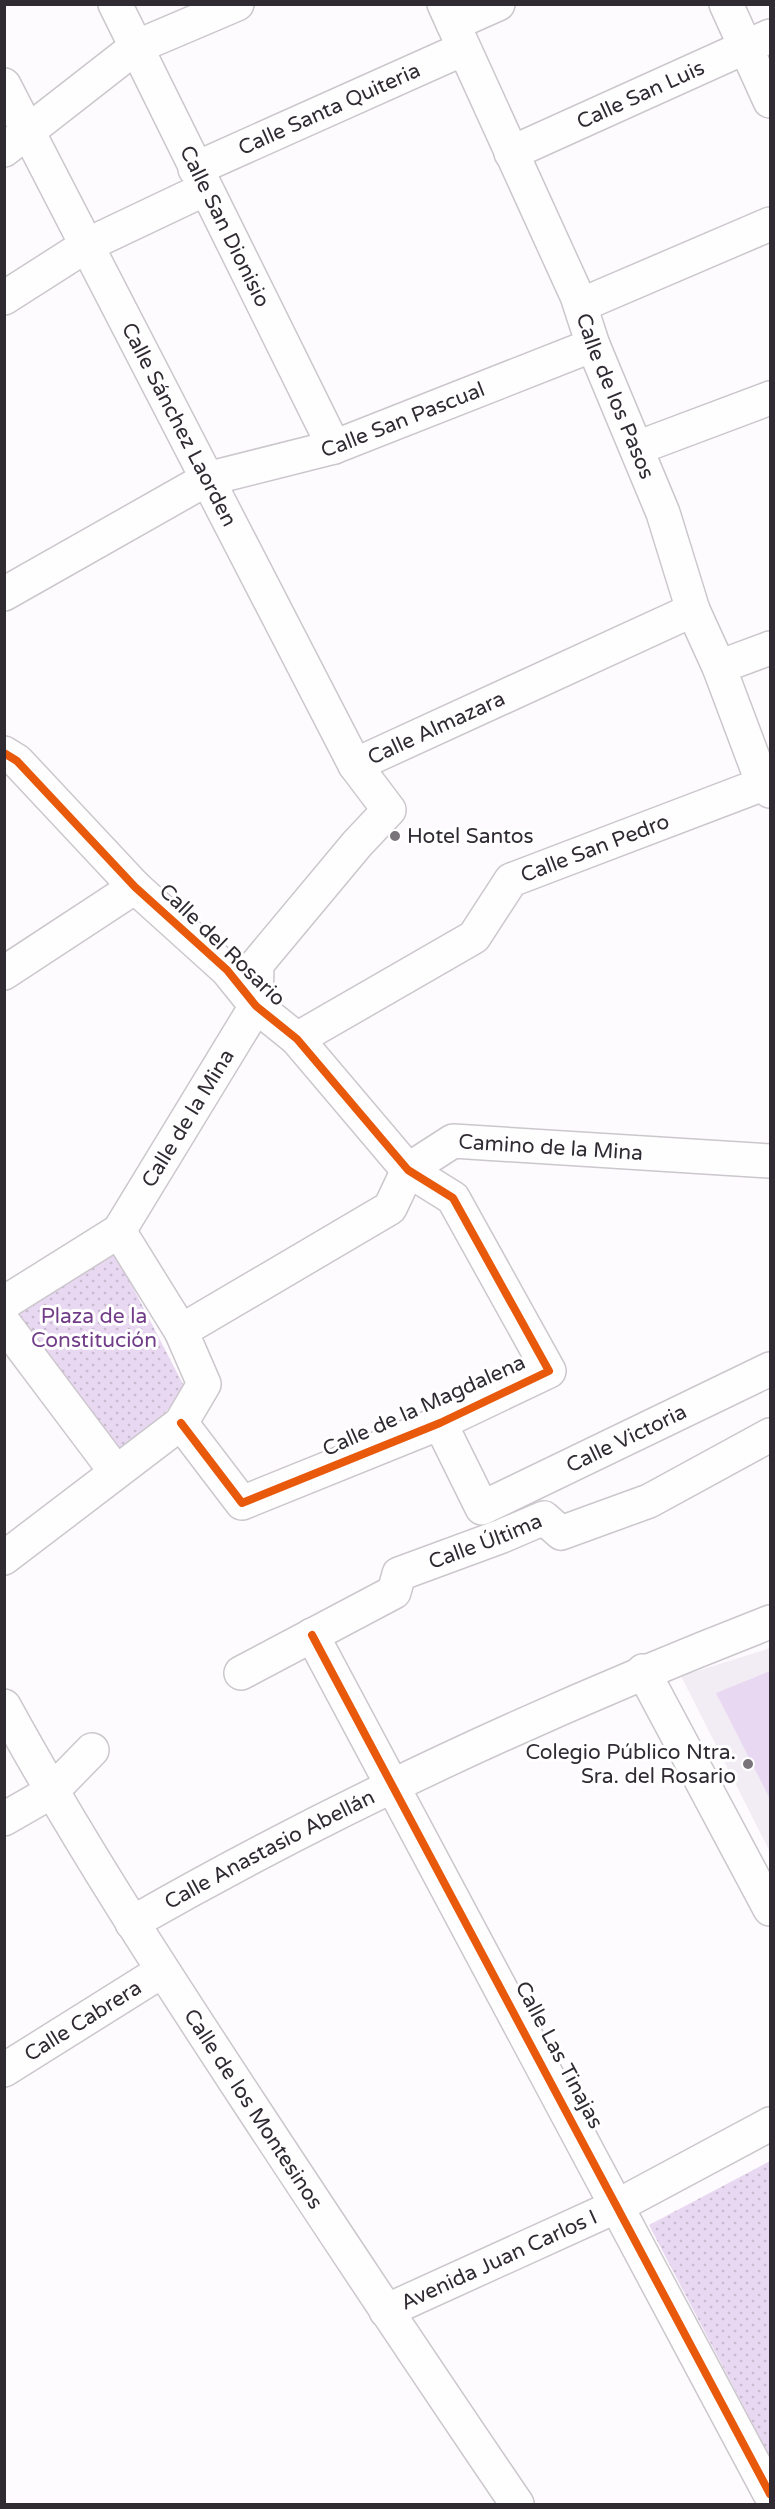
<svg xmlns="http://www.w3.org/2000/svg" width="775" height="2509" font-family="'Varela Round',sans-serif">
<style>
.built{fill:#f2edf5}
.green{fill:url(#green-dots)}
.pitch{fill:#e9d8f1}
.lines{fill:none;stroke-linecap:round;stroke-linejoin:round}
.minor-casing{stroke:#cbc7cc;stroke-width:36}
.minor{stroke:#fffeff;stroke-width:33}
.cycleway-casing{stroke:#fff;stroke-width:11}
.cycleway{stroke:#e8590c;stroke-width:8}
.poi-dot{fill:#78747a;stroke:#fff;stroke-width:2}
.labels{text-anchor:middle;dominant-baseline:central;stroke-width:6;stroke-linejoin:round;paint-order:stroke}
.street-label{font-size:21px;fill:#302b33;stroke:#fff}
.poi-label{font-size:21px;fill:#302b33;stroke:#fff;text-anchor:start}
.park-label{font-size:21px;fill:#713d88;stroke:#fff}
</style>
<defs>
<pattern id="green-dots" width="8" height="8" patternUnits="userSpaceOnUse" patternTransform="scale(1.5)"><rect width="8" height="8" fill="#e9d8f1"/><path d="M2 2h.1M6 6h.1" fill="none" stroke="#c8bacf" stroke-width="1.8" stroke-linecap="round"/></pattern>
</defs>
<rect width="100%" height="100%" fill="#fdfbfe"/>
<polygon class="built" points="770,1648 770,1852 681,1676"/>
<g class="green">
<polygon points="114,1251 185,1388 164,1414 120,1450 13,1310"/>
<polygon points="770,2161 770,2457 649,2225"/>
</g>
<polygon class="pitch" points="770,1671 770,1799 716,1693"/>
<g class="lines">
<defs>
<g id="minor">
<path id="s1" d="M115 4 334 447"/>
<path id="s2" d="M444 4 577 296 593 345 663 513 693 610 719 667 763 784 770 791"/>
<polyline points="726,4 770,101"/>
<polyline points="453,24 498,4"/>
<path id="s3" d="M4 85 355 765"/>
<polyline points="4,150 136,47 237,4"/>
<path id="s4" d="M511 153 770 36"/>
<path id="s5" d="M195 169 463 49"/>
<polyline points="4,298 87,245 205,189"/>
<polyline points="581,305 770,224"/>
<polyline points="637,448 770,398"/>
<path id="s6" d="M4 594 207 479 334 447 593 345"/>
<polyline points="719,667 770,648"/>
<polyline points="4,753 17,761 135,887 227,970 256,1006 297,1039 408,1170 453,1198 549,1371 440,1423 242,1503 181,1423"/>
<polyline points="4,973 135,887"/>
<path id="s7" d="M297 1039 474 937 511 880 763 784"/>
<path id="s8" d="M119 1231 256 1006 257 964 357 844 389 810 355 765 693 610"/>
<polyline points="4,1303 119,1231 181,1331 204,1384 181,1423 4,1558"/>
<polyline points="4,1323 116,1472"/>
<path id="s9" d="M181 1331 390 1208 408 1170 453 1141 770 1161"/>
<path id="s10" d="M440 1423 482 1508 770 1369"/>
<polyline points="312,1635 770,2494"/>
<polyline points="643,1671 770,1909"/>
<path id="s11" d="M241 1673 394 1592 399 1574 502 1536 544 1518 561 1533 649 1501 770 1435"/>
<path id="s12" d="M4 1706C79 1843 164 1973 250 2104 338 2238 427 2372 517 2504"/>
<polyline points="4,1819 51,1792 92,1750"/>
<path id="s13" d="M132 1923C336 1806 552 1707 770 1622"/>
<path id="s14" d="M4 2070 162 1971"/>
<path id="s15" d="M386 2311 619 2205 770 2124"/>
</g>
</defs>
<use href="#minor" class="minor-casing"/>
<use href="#minor" class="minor"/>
<defs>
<g id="cycleway">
<polyline points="4,753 17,761 135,887 227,970 256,1006 297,1039 408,1170 453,1198 549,1371 440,1423 242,1503 181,1423"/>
<polyline points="312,1635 770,2494"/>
</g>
</defs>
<use href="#cycleway" class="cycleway-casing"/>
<use href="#cycleway" class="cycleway"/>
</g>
<g class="poi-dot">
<circle cx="395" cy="836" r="6"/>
<circle cx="748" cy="1764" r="6"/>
</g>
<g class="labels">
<g class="street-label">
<text stroke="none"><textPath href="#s4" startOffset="142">Calle San Luis</textPath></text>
<text stroke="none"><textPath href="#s5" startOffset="147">Calle Santa Quiteria</textPath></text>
<text stroke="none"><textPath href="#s1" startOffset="248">Calle San Dionisio</textPath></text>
<text stroke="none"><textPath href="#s2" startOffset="428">Calle de los Pasos</textPath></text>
<text stroke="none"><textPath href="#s6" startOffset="438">Calle San Pascual</textPath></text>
<text stroke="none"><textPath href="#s3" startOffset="382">Calle Sánchez Laorden</textPath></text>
<text stroke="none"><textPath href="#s8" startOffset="654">Calle Almazara</textPath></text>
<text stroke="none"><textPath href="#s7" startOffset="362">Calle San Pedro</textPath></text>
<text transform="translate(222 945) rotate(44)">Calle del Rosario</text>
<text stroke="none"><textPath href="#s8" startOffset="132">Calle de la Mina</textPath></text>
<text stroke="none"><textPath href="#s9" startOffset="436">Camino de la Mina</textPath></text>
<text transform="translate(424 1406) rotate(-24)">Calle de la Magdalena</text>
<text stroke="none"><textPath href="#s10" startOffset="255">Calle Victoria</textPath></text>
<text stroke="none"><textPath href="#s11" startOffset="284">Calle Última</textPath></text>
<text stroke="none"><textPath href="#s13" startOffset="156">Calle Anastasio Abellán</textPath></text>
<text stroke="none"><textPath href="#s14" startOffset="93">Calle Cabrera</textPath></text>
<text transform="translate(559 2055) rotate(62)">Calle Las Tinajas</text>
<text stroke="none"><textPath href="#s12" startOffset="474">Calle de los Montesinos</textPath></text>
<text stroke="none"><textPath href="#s15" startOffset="124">Avenida Juan Carlos I</textPath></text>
</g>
<g class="poi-label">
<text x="407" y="836">Hotel Santos</text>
<text x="736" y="1752" text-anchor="end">Colegio Público Ntra.<tspan x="736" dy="24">Sra. del Rosario</tspan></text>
</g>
<g class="park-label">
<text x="94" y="1316">Plaza de la<tspan x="94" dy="24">Constitución</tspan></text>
</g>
</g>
<rect width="775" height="2509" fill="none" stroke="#302b33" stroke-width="12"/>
</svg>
